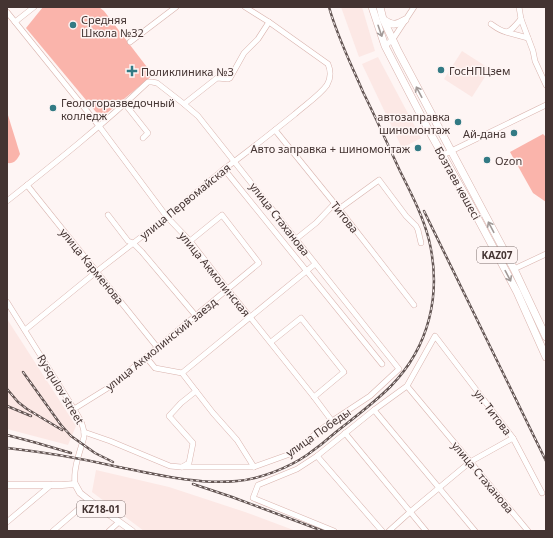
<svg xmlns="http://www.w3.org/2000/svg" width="553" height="538" font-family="'Noto Sans',sans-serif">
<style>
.built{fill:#fce8e5}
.green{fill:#fab4ab}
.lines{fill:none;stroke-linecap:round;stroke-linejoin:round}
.minor-casing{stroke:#d9b3ad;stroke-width:6}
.major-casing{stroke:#d9b3ad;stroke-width:7}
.highway-casing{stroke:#d9b3ad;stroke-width:8}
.minor{stroke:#fff;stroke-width:5}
.major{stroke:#fff;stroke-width:6}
.highway{stroke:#fff;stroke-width:7}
.rail-casing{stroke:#635553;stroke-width:2.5}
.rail{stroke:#fef5f4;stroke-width:1;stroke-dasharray:3;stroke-linecap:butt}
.oneway{stroke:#a29a98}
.poi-dot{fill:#327a84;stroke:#fef5f4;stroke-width:1.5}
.labels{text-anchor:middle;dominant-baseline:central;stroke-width:3;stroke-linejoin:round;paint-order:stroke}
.shield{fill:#fef5f4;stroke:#7c6e6c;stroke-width:1}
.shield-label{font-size:10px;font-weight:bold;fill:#443432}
.poi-label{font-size:11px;fill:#443432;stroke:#fef5f4;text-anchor:start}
.street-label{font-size:11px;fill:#443432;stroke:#fef5f4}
</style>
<rect width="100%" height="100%" fill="#fef5f4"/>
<g class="built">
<polygon points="341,7 362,7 375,51 359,57"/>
<polygon points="462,51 490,69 472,97 444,79"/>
<polygon points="378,57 421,138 402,148 362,64"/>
<polygon points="7,319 76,426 68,445 7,429"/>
<polygon points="96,470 169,487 245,512 296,531 144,531 92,492"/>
</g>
<g class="green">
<polygon points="43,7 99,7 104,11 153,75 101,118 26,28"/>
<path d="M7 112 20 154C17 160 14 164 7 163Z"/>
<polygon points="543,134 546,137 546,202 533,193 510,152"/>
</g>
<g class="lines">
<defs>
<g id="minor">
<polyline points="519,7 521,19 533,51 535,61 546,85"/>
<polyline points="7,12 99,126 167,217 190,241 228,290 250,317 314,397 332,421"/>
<polyline points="15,22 34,7"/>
<path d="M491 24C508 36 508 34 521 19"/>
<polyline points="506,32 528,38"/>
<polyline points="130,42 176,7"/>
<polyline points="385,46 393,39 414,7"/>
<polyline points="125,104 148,133 143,138"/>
<polyline points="184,104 217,78 228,79 230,78 244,53 258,39 269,22"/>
<polyline points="275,130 339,209 414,305"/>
<polyline points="443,155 546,105"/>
<polyline points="224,169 382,364"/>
<polyline points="27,185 157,347"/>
<path d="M7 201C55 163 104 124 148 82H152L157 83 184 104 198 116 399 369 370 396 332 421 290 454 254 467H181L170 466 110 441 84 432"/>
<polyline points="339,209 379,180 406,216 416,226 418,230 421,243"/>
<polyline points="108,215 128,241 133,243 142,252 196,316"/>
<polyline points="296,239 316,223 335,203"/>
<polyline points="514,269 546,254"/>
<path d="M7 302 74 409C79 418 85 426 84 437 80 452 73 468 75 484"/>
<path d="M25 330 96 272 167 217 224 169 235 161C255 146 275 130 295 114 305 105 320 95 327 85 331 78 331 71 328 64L269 22 245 7"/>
<polyline points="271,342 301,318 344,372 314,397"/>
<polyline points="146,357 155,368 182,373 213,413 237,440 254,467"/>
<polyline points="182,373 315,264"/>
<polyline points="407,386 528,531"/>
<polyline points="74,409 111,386 259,263 222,215 190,241"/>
<polyline points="374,410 475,531"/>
<polyline points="345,433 426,531"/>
<polyline points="317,456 382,531"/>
<polyline points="182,467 189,463 193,443 169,416 181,403 196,391"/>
<polyline points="7,522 51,485"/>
<polyline points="53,531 89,500"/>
<polyline points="109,531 119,522"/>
<polyline points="334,531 253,498 258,485 297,469 317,456 374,410 407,386 435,336 513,438 542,493"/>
<polyline points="389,531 410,512 470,462 513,438"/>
</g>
<polyline id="major" points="7,485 62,485 75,484 80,493 89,500 132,531"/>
<g id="highway">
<polyline points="372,7 385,46 428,129 470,204 517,292 546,357"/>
<polyline points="380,7 383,19 398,51 514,269 546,337"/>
<path d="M384 20C393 26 396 25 405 20"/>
</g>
</defs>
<use href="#minor" class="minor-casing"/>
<use href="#major" class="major-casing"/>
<use href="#highway" class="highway-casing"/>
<use href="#minor" class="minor"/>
<use href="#major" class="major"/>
<use href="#highway" class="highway"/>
<defs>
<g id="rail">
<polyline points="424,211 546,461"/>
<polyline points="23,372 61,425 71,436 95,453 113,462"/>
<polyline points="7,389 18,402 27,409 62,430"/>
<polyline points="7,406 31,416"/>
<polyline points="7,435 37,443 71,453"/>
<path d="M7 448C43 452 79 458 114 466 154 474 197 485 237 481 260 479 288 468 307 455 317 448 327 440 336 432 355 417 374 403 391 386 429 347 442 294 429 240 423 216 411 193 400 171 388 145 376 118 363 92 351 64 337 36 329 7"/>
<polyline points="193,484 232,497 323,531"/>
</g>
</defs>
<use href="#rail" class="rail-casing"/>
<use href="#rail" class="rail"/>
</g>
<defs><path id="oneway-shaft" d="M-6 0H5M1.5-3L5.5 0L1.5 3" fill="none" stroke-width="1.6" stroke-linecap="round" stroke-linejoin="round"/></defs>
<g class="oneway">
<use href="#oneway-shaft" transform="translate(380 31) rotate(71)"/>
<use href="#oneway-shaft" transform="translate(419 92) rotate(-118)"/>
<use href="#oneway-shaft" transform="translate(491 227) rotate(-118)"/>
<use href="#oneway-shaft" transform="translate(508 276) rotate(62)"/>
</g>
<g class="poi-dot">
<circle cx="73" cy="25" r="4"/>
<circle cx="441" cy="70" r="4"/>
<path d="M130 65h4v4h4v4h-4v4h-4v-4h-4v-4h4z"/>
<circle cx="53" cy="108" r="4"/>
<circle cx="458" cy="122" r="4"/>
<circle cx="514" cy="133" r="4"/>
<circle cx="418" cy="148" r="4"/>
<circle cx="487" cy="160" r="4"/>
</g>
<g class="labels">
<g class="shield">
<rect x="477" y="247" width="40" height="16" rx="3"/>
<rect x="77" y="501" width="48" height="16" rx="3"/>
</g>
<g class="shield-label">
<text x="497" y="255">KAZ07</text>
<text x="101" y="509">KZ18-01</text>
</g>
<g class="poi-label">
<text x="81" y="19">Средняя<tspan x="81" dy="13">Школа №32</tspan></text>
<text x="449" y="70">ГосНПЦзем</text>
<text x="141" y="71">Поликлиника №3</text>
<text x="61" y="102">Геологоразведочный<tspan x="61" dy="13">колледж</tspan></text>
<text x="450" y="116" text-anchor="end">автозаправка<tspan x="450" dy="13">шиномонтаж</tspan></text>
<text x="506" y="133" text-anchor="end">Ай-дана</text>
<text x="410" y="148" text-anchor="end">Авто заправка + шиномонтаж</text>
<text x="495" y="160">Ozon</text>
</g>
<g class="street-label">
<text transform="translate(458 183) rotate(61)">Бозтаев көшесі</text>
<text transform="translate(185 201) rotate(-39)">улица Первомайская</text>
<text transform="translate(345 217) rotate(52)">Титова</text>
<text transform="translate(280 219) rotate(52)">улица Стаханова</text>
<text transform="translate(92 266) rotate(51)">улица Карменова</text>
<text transform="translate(215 274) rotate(51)">улица Акмолинская</text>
<text transform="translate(161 344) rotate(-39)">улица Акмолинский заезд</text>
<text transform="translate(61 389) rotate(59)">Rysqulov street</text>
<text transform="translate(493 412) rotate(53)">ул. Титова</text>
<text transform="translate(318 432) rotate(-35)">улица Победы</text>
<text transform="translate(483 477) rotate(50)">улица Стаханова</text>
</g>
</g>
<rect width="553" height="538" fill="none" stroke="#443432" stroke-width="16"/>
</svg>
